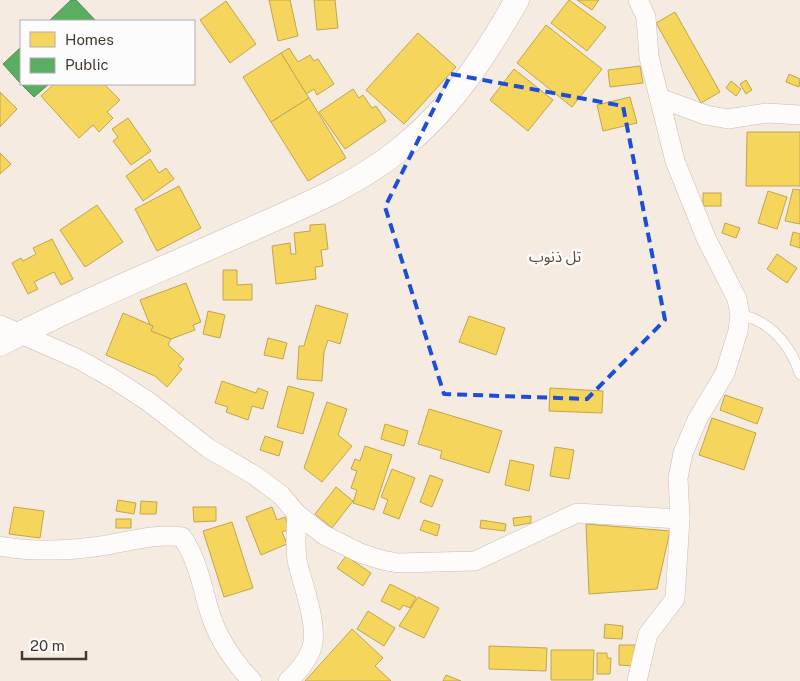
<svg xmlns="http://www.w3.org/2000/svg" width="800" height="681" font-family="'Public Sans','Noto Sans Arabic',sans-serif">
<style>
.homes{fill:#f6d55c;stroke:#c1a64f}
.public{fill:#5aae61;stroke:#538b52}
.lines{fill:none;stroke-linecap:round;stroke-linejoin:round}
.service-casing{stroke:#c8beb5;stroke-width:11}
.minor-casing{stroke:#c8beb5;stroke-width:20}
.tertiary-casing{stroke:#c8beb5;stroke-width:25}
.service{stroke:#fefcfa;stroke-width:10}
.minor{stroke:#fefcfa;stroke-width:19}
.tertiary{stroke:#fefcfa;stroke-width:24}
.marked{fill:none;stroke:#1d4ed8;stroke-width:4;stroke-dasharray:10 6;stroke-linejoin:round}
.labels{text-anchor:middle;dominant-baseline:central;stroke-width:5;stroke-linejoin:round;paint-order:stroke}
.quarter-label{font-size:15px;fill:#5e4a34;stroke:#fcfcfc}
</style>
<rect width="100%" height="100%" fill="#f6ebe0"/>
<g class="homes">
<polygon points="269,0 290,0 298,36 278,41"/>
<polygon points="314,0 335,0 338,28 317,30"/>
<polygon points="569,0 606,27 587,51 551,23"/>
<polygon points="577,0 599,0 592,10"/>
<polygon points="226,1 256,44 230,63 200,20"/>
<polygon points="675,12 720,92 701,103 656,23"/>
<polygon points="546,25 602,69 572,107 517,63"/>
<polygon points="418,33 456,67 404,124 366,90"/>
<polygon points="289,48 298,62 310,55 314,61 318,59 334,84 317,95 314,89 306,94 281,53"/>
<polygon points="281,53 309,98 271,122 243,77"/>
<polygon points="640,66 643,83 610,87 608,70"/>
<polygon points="514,69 553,100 528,131 490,100"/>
<polygon points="789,74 800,79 799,87 786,82"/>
<polygon points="746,80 752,90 746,94 740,84"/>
<polygon points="731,81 741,89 736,96 726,88"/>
<polygon points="54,84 104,84 120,100 107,112 113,118 99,132 93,125 79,138 41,96"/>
<polygon points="353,89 359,98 363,95 372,108 376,106 386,121 345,149 319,112"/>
<polygon points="0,92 17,109 0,127"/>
<polygon points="630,97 637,123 603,131 597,105"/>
<polygon points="309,98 346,158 308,181 271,122"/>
<polygon points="128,118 151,151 131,165 113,141 118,137 112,129"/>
<polygon points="747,132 800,132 800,186 746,186"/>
<polygon points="0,153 11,164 0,174"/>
<polygon points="150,159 159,173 166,168 174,179 143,201 126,176"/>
<polygon points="179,186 201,228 157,251 135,209"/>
<polygon points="793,189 800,190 800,224 785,221"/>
<polygon points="768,191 787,197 777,229 758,223"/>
<rect x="703" y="193" width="18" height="13"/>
<polygon points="97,205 123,242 85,267 60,230"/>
<polygon points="725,223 740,228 736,238 722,233"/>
<polygon points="325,224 328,249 321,250 323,266 315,267 316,279 276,284 272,246 290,243 291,254 296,254 294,233 310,231 310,225"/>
<polygon points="793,232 800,234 800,248 790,245"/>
<polygon points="52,239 73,279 61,285 54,272 34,282 38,289 28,294 12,263 21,258 23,261 36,254 33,248"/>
<polygon points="777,254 797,268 787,283 767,269"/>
<polygon points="223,270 237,270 237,285 252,284 252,300 223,300"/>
<polygon points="186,283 201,322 193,325 195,330 171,339 151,331 153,326 150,325 140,300"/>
<polygon points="316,305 348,314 340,344 328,340 324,352 322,381 297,379 299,346 304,346"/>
<polygon points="208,311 225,315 220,338 203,334"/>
<polygon points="123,313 153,326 151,331 171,339 168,345 184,359 178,366 182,369 167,387 155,376 106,355"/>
<polygon points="469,316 505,328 496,355 459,342"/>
<polygon points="268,338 287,343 283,359 264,355"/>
<polygon points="222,381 256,393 258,388 268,392 263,409 252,406 248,420 226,412 228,407 215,403"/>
<polygon points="288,386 314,393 303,434 277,427"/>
<polygon points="550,388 603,391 602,413 549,411"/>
<polygon points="725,395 763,408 757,424 720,410"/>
<polygon points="327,402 347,409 338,435 352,446 322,482 304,468"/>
<polygon points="429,409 502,431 489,473 440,458 442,451 418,444"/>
<polygon points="712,418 756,433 744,470 699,455"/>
<polygon points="385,424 408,431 404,446 381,439"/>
<polygon points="265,436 283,442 279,456 260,450"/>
<polygon points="365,446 392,455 374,510 353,503 357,490 351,488 357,471 351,469 355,459 360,461"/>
<polygon points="555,447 574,450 569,479 550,476"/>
<polygon points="510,460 534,465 529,491 505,485"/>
<polygon points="392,469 415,478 399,519 383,513 388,500 381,497"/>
<polygon points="430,475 443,480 432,507 420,502"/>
<polygon points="336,487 353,501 332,528 315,514"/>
<polygon points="118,500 136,503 134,514 116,511"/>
<polygon points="141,501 157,502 156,514 140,514"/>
<polygon points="14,507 44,511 40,538 9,534"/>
<polygon points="193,507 216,507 216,521 194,522"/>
<polygon points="272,507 277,520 285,517 290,529 282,532 287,544 261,555 246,517"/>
<polygon points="531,516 531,523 514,526 513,518"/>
<rect x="116" y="519" width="15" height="9"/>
<polygon points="424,520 440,525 437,536 420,530"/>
<polygon points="481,520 506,524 505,531 480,528"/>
<polygon points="232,522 253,588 224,597 203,531"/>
<polygon points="586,524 670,531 657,589 589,594"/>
<polygon points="346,556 371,573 363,586 337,568"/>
<polygon points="390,584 416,597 410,608 403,605 400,610 381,601"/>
<polygon points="418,597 439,608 424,638 399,626"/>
<polygon points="368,611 395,628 384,646 357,629"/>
<polygon points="605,624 623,626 622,639 604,638"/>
<polygon points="352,629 383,658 375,666 391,681 305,681"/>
<polygon points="619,645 635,645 634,666 619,665"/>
<polygon points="489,646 547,648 546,671 489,669"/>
<polygon points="551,650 594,650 593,680 551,680"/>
<polygon points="597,653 607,653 607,658 611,658 610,674 597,674"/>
<polygon points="446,675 461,681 443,681"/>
</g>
<g class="public">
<polygon points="71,0 76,0 96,21 49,21"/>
<polygon points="21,47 21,84 3,64"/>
<polygon points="21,84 49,84 34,97"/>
</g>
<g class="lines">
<defs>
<path id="service" d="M740 315C770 320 791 346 800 374"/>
<g id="minor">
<polyline points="659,98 706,115 728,119 767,113 800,115"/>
<polyline points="0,325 78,359 112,378 149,402 208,448 254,475 281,495 297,514 324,535 360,553 382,560 398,563 475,561 577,513 680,519"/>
<path d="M0 546C33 552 67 551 101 546 127 542 155 533 182 537 198 560 202 587 210 613 218 639 233 661 252 681"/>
<path d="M288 681C297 672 306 663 311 650 320 627 302 584 297 560 295 544 296 529 297 514"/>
<polyline points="637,681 648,634 675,599 680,519 678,478 683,453 697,420 725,373 738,331 740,315 737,299 706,238 675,161 649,57 646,17 638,0"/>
</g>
<path id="tertiary" d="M0 344C79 303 163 269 245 232 301 207 356 186 404 146 453 106 486 54 517 0"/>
</defs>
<use href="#service" class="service-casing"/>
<use href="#minor" class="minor-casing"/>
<use href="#tertiary" class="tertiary-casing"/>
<use href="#service" class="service"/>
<use href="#minor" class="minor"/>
<use href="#tertiary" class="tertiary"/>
</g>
<path class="marked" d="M451 74 623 106 665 320 587 399 444 394 385 207Z"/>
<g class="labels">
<g class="quarter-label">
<text x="555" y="256">تل ذنوب</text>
</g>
</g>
<rect x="20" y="20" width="175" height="65" fill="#fcfcfc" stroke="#b2aeaa"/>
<rect x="30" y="32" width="25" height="15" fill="#f6d55c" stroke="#b2aeaa"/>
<text x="65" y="45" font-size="15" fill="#443a30">Homes</text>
<rect x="30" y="58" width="25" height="15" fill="#5aae61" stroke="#b2aeaa"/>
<text x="65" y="70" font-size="15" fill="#443a30">Public</text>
<path d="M22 651v8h64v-8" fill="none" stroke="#443a30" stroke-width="2.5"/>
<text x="30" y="651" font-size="15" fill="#443a30" stroke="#fcfcfc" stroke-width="4" paint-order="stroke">20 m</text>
</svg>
